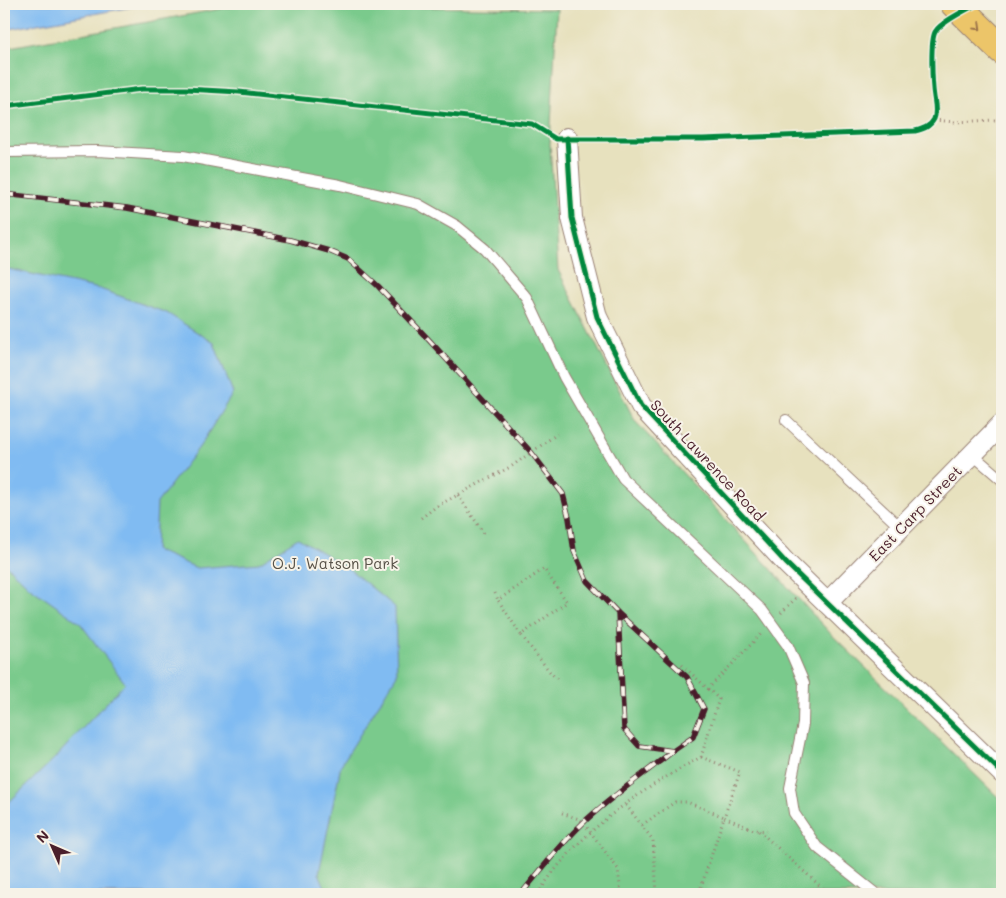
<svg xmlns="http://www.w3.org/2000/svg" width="1006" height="898" font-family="Mali,sans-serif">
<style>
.green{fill:#7aca8c;stroke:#62745c}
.water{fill:#80bbf2;stroke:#656d8e}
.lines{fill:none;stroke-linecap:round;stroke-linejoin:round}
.lane-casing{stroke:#988074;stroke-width:12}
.street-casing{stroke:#988074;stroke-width:22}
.primary-casing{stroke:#988074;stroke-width:30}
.path{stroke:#988074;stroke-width:3;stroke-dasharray:1 4;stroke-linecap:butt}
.lane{stroke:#fff;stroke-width:10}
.street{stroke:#fff;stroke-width:20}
.primary{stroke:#ecc569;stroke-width:28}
.rail-casing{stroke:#4a1f2b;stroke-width:5.5}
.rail{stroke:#f7f3e8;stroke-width:4;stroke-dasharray:11;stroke-linecap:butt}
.cycleway-casing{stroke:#f7f3e8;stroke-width:8}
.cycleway{stroke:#00873e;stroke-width:5}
.oneway{stroke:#9b724a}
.labels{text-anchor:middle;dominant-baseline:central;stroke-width:4;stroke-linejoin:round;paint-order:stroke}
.street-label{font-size:15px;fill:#4a1f2b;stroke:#f7f3e8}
.park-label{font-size:15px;fill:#585248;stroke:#f7f3e8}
</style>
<rect width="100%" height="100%" fill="#f7f3e8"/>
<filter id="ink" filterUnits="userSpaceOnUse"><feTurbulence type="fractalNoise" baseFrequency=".02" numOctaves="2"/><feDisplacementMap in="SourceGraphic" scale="10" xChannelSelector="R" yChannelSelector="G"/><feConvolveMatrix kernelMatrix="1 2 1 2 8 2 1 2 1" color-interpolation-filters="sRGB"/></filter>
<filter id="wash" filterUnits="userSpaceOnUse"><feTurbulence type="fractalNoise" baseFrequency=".0096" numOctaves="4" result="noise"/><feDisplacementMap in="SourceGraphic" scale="20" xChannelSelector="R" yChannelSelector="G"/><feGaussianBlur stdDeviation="1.12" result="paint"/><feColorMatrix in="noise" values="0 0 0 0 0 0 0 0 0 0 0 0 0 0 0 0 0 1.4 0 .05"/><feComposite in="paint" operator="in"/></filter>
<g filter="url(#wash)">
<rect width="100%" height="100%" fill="#e7e1be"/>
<polygon class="green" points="242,5 557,9 550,144 558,270 635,421 830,633 1002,801 1002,894 4,894 4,48"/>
<g class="water">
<polygon points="4,4 149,4 4,30"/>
<polygon points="4,268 100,289 167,313 214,343 233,393 200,446 157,503 155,550 197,568 259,563 298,538 348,568 395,607 397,675 341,765 319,873 328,894 4,894 4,807 56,757 125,683 80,623 29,587 4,563"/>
</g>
</g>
<g filter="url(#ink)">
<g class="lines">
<defs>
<g id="lane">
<polyline points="4,152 97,151 183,156 340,185 418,204 457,226 485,249 527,298 564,377 623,479 762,610 788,646 804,683 803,724 790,788 794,813 817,847 876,894"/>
<polyline points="786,420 901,528"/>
<polyline points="972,454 1002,480"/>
</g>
<g id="street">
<polyline points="567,138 572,218 597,317 641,406 787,564 1002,773"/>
<polyline points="827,603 1002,424"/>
</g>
<polyline id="primary" points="955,4 1002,50"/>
</defs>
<use href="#lane" class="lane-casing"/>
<use href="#street" class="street-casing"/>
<use href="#primary" class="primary-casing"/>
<g class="path">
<polyline points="934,120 955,122 994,120 1002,122"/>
<polyline points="458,495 485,535"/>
<polyline points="421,518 437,506 512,466 557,434"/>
<polyline points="495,593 498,600"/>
<polyline points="781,613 796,598"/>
<polyline points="521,635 498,600 544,569 567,602 521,635 550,672 559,681"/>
<polyline points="682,665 708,689 763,632"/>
<polyline points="701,757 740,772 724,817 754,830 767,831"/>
<polyline points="626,805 653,840 657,893 643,894"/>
<polyline points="562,813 579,819 583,822 618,869 621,894"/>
<polyline points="642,825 675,802 687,802 724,817 700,890"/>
<polyline points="759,831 829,894"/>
<path d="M538 894C576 833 639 791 701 757L719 699 708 689"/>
</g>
<use href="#lane" class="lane"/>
<use href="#street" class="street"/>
<use href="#primary" class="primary"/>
<defs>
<g id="rail">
<polyline points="4,194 127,208 290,240 329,251 348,259 378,286 429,340 531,452 563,494 569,518 574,551 587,581 618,613 687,677 704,709 693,737 673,751 639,746 624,729 618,613"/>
<path d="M521 894C541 870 560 845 582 824 610 797 643 775 673 751"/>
</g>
</defs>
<use href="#rail" class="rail-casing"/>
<use href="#rail" class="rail"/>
<defs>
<g id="cycleway">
<path d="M4 106 142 89H186L239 92 532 124 556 139H703L915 131C923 129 930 127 934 119 937 112 935 104 934 97 932 84 930 42 935 32 941 22 966 10 977 4"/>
<polyline points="567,138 572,218 597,317 641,406 787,564 1002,773"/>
</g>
</defs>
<use href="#cycleway" class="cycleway-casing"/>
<use href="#cycleway" class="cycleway"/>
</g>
<defs><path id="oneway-chevron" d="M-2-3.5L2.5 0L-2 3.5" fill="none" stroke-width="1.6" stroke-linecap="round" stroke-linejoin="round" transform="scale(1.25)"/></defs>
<use class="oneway" href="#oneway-chevron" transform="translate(978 27) rotate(44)"/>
</g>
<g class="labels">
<g class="street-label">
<text transform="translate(708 460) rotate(47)">South Lawrence Road</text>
<text transform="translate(915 513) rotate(-46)">East Carp Street</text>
</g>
<g class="park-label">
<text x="335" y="563">O.J. Watson Park</text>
</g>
</g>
<rect width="1006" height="898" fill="none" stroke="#f7f3e8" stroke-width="20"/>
<g transform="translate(52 846) rotate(315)" stroke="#f7f3e8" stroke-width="4" paint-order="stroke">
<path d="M0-4L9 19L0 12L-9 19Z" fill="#4a1f2b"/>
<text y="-8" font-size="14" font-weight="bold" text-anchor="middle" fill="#4a1f2b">N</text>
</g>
</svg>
